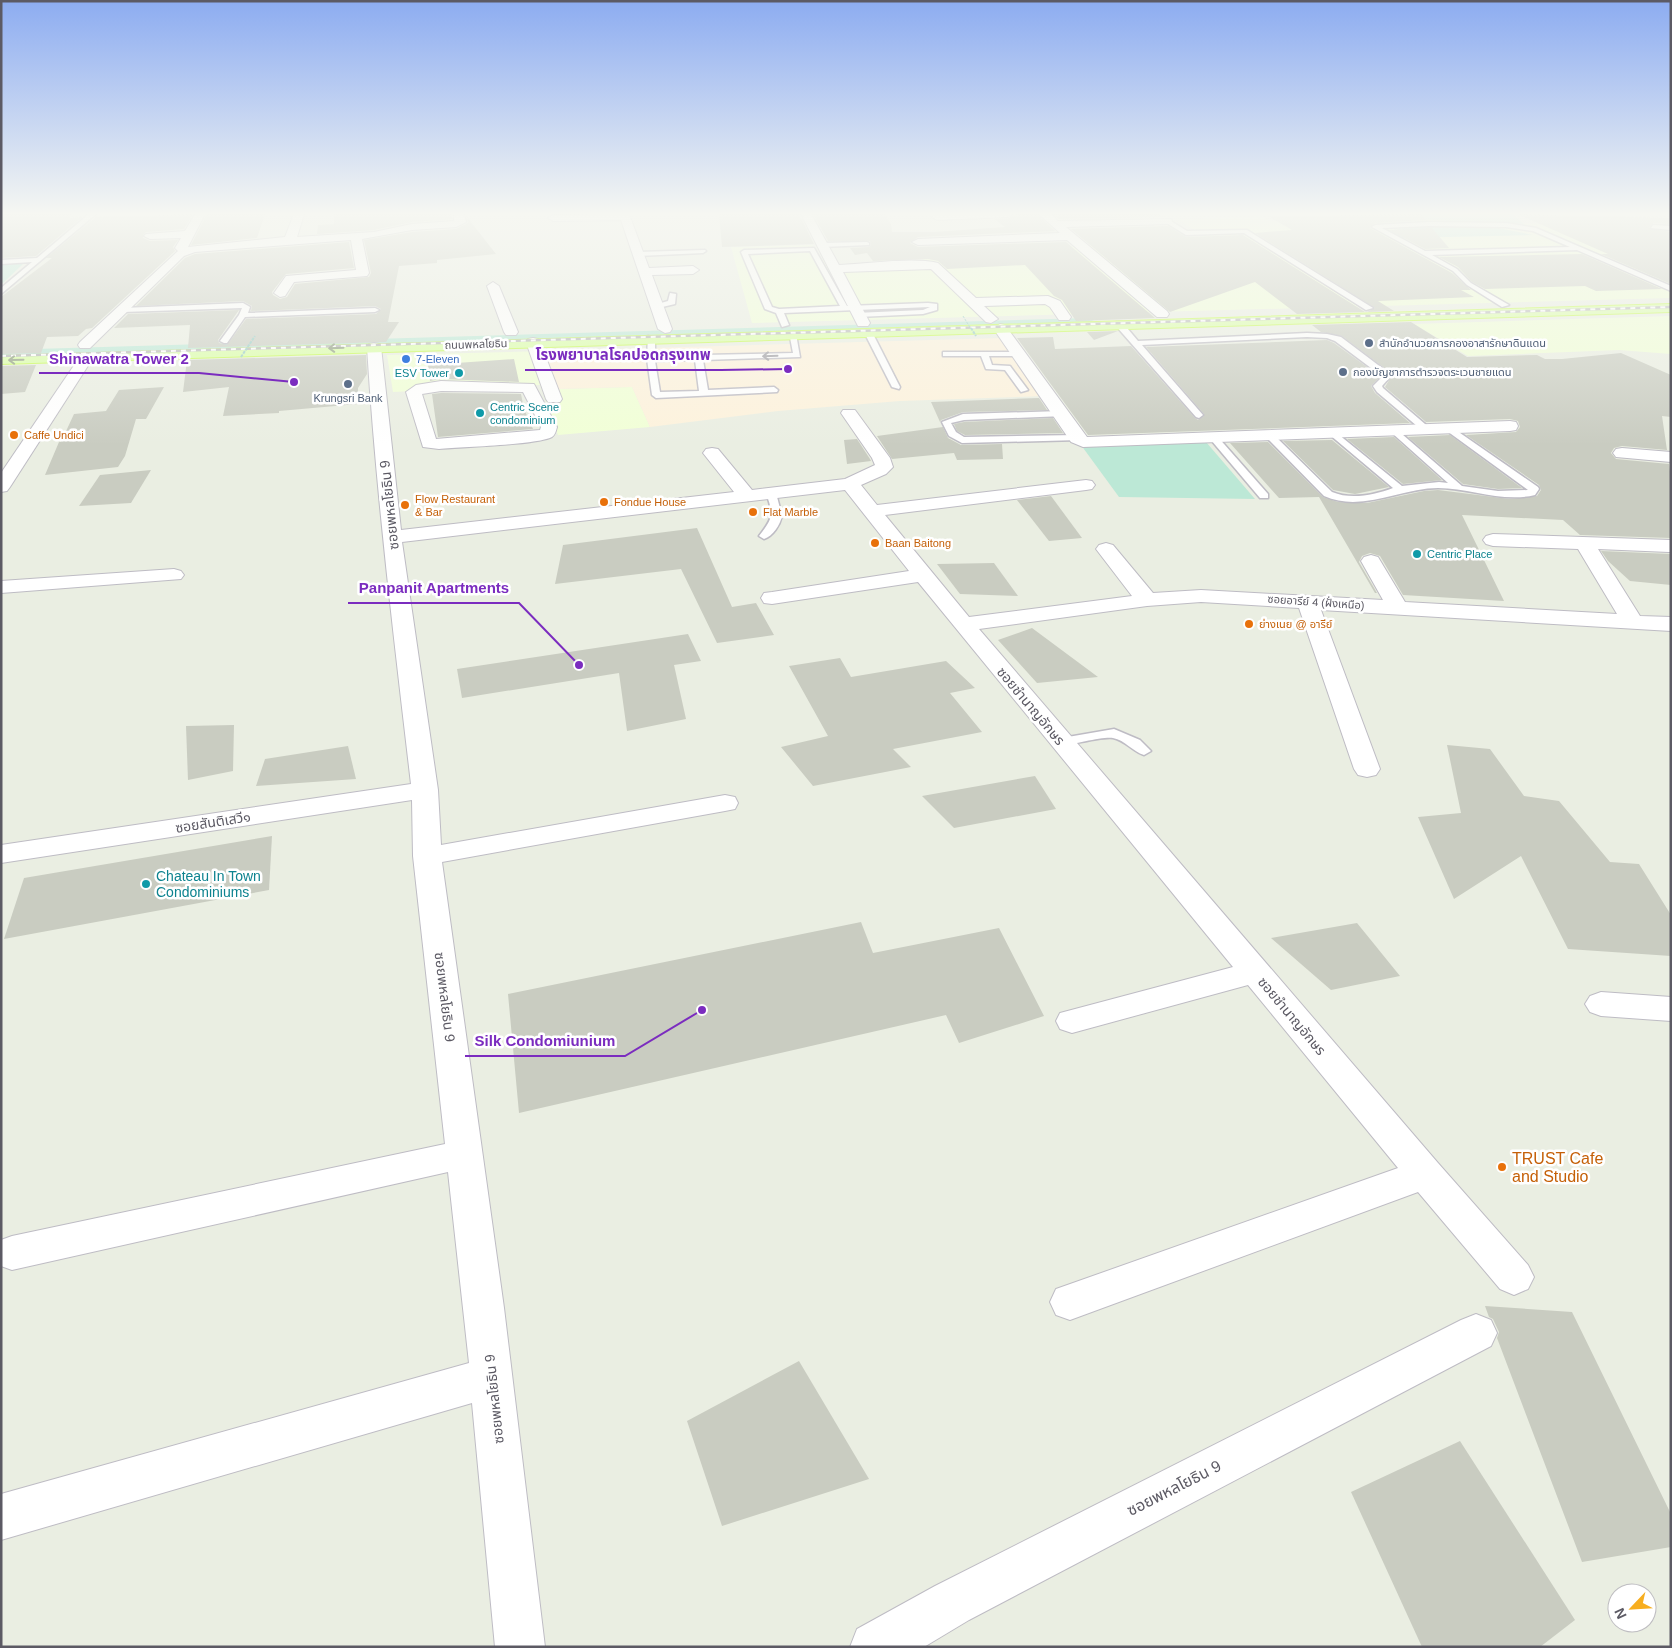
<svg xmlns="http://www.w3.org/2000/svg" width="1672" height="1648" font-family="Arial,'Noto Sans Thai',sans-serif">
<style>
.commercial{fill:#f1ffd6}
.medical{fill:#fdf2dc}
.green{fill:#bce8d6}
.building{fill:#c9ccc1}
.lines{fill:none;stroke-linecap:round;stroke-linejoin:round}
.service-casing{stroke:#bebcc4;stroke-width:3}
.minor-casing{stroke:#bebcc4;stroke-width:2}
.tertiary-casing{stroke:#bebcc4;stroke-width:2}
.primary-casing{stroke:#c7fc4d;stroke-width:2}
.service{fill:#fff;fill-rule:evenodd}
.minor{fill:#fff;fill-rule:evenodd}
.tertiary{fill:#fff;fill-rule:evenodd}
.primary{fill:#daffa6;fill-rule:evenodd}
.rail-casing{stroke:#b6b6b7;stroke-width:2.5}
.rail{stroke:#fff;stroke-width:2;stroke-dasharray:5;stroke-linecap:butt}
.path-bridge-far1{stroke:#96ccc5;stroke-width:1;stroke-dasharray:2.5 1;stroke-linecap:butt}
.path-bridge{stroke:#96ccc5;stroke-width:2;stroke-dasharray:3 1;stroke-linecap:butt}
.oneway{stroke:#8e9c7e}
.oneway2{stroke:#9d9ca2}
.service-dot{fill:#5c6f8a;stroke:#fff;stroke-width:2}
.shop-dot{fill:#3f7fe0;stroke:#fff;stroke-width:2}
.culture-dot{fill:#0f9aa8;stroke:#fff;stroke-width:2}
.food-dot{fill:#e8710a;stroke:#fff;stroke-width:2}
.labels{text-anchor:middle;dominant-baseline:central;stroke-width:5;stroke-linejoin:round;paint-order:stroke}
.far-service-label{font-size:11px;fill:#4e5e75;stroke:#fff;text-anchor:start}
.far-street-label{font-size:11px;fill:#5c5a64;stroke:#fff}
.far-shop-label{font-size:11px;fill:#366cbe;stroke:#fff;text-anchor:start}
.far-culture-label{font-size:11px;fill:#0d838f;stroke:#fff;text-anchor:start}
.far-food-label{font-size:11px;fill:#c56008;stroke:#fff;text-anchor:start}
.street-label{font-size:14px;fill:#5c5a64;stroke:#fff}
.culture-label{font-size:14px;fill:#0d838f;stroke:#fff;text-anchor:start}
.near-food-label{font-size:16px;fill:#c56008;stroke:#fff;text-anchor:start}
.near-street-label{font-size:16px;fill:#5c5a64;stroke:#fff}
.leader{fill:none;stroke:#7b2cbf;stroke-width:2}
.callout-dot{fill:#7b2cbf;stroke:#fff;stroke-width:2}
.callout-label{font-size:15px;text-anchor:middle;font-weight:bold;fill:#7b2cbf;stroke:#fff;stroke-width:5;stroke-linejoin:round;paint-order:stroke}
</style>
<rect width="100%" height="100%" fill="#eaeee2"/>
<g class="commercial">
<polygon points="1261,216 1271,221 1413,219 1671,229 1671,298 752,323 731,247 812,245 828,267 927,264 919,255 1209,239 1179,220"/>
<polygon points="1671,316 1671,354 1619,350 1468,356 1414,324"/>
<polygon points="545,351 557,389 632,387 650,427 558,435 540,385 393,392 387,355"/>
</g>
<polygon class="medical" points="1003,338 1045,396 900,401 778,411 650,427 632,387 557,389 545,351"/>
<g class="green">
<polygon points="1408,214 1512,214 1524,224 1413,219"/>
<polygon points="1493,227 1533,235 1400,238 1386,231 1406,228"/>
<polygon points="25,262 3,283 1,283 1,264"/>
<polygon points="1087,318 1094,321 1093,323 1,357 1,350"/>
<polygon points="1206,442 1255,499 1119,497 1081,445"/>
</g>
<g class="building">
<polygon points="1,214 72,214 69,218 82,217 36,256 1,258"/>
<polygon points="193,214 184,229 146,232 143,235 143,238 150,241 178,240 173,247 175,251 92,328 86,329 78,336 47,337 41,353 1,354 1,297 52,258 46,258 96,217"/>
<polygon points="207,214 265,214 257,238 191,245"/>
<polygon points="334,214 452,214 452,219 412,222 374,230 317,234 318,225 334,224"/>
<polygon points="719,214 799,214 814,244 722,247"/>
<polygon points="813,214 885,214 891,224 892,232 934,232 1005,227 994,219 1008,219 1015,214 1037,214 1055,231 918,237 910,243 918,247 1066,242 1155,318 1076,321 1062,300 1054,296 1025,265 947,269 938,261 928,259 873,261 867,253 855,255 850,248 869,247 871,245 870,241 828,241"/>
<polygon points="1054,214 1158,214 1164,217 1059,219"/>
<polygon points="1421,214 1426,220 1375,223 1370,228 1452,273 1471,290 1461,290 1474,297 1378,301 1394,311 1367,312 1375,308 1255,233 1292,230 1268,216"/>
<polygon points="1517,214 1671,218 1671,224 1653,223 1649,228 1671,232 1671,284 1601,254 1608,254"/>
<polygon points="467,217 496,254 437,260 437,263 399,266 388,322 399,322 386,342 188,348 190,325 114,328 128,314 239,310 218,340 219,343 227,345 246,319 376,314 381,309 375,306 251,311 252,306 243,301 136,306 185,258 195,254 349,242 354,268 286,274 272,292 273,295 280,299 287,297 295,284 369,277 371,273 364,240 412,232 456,229 468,223"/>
<polygon points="1168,226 1186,237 1243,235 1365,312 1297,314 1255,282 1170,312 1071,229"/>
<polygon points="1429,228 1432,228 1449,248 1425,249 1389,230"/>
<polygon points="1582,254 1662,289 1596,291 1585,286 1485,289 1472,282 1458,267 1439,257"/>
<polygon points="1411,322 1467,357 1537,355 1545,359 1562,359 1621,353 1671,375 1671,417 1662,416 1667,450 1622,446 1614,448 1611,453 1616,459 1669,464 1671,479 1671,538 1580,535 1563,520 1462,515 1504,601 1403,595 1380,556 1370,553 1362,556 1359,562 1377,593 1375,593 1319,497 1279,498 1230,443 1268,442 1323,497 1338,502 1367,503 1424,491 1438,490 1510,499 1537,496 1541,490 1539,485 1466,435 1516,432 1520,427 1518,421 1510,419 1426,422 1385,387 1391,377 1387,370 1342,336 1321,332 1312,325"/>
<polygon points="1118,331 1094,340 1087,332"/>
<polygon points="1053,337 1055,349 1131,346 1195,418 1198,420 1204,416 1204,414 1146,347 1327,340 1334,343 1378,375 1379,378 1371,386 1375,393 1410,423 1088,435 1017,338"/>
<polygon points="366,355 367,374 358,388 358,404 279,411 279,413 223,416 229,387 183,392 187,360"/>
<polygon points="514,359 519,382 441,379 430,381 428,365"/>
<polygon points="36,365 25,392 1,394 1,366"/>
<polygon points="164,387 146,419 136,419 125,456 118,467 45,475 59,442 61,442 74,414 106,411 119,390"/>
<polygon points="441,393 521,394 524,409 533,429 438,437 432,394"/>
<polygon points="1039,398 1047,410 963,412 941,420 940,422 931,402"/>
<polygon points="1053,418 1063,433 965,435 957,431 954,424 964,422"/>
<polygon points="943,427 948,438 961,445 1002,444 1003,459 957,460 954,453 892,459 877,436"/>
<polygon points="1450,435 1522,488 1498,489 1463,484 1408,437"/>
<polygon points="1394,437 1442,480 1403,484 1347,439"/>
<polygon points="857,439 870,459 871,461 847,464 844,440"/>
<polygon points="1332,440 1389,487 1355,494 1333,490 1283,441"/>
<polygon points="151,470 131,503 79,506 100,475"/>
<polygon points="1051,496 1082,538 1049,541 1017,500"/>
<polygon points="697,528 732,607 756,603 774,635 717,643 681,569 555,584 563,545"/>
<polygon points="1601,551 1671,554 1671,585 1630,581 1608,561"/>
<polygon points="994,563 1018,596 960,594 937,564"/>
<polygon points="1032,628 1098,677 1037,683 998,640"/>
<polygon points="688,634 701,661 674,665 686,719 627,731 619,673 462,698 457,669"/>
<polygon points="840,658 851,677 946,661 975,688 950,693 982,732 893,749 911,767 813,786 781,747 828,736 789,666"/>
<polygon points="234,725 233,771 188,780 186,726"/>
<polygon points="1447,745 1490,749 1524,796 1559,801 1610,862 1639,864 1671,915 1671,956 1568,949 1521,856 1454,899 1418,817 1461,813"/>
<polygon points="348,746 356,779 256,786 265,759"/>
<polygon points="1035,776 1056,809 954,828 922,796"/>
<polygon points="272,836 269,890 4,939 24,878"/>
<polygon points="861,922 873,953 999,928 1044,1016 959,1043 946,1015 519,1113 508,994"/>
<polygon points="1357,923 1400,976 1331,990 1271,938"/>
<polygon points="1485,1306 1572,1312 1671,1514 1671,1547 1582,1562 1497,1338 1499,1332 1493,1319 1489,1317"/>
<polygon points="799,1361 869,1479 722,1526 687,1421"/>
<polygon points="1460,1441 1575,1620 1540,1647 1422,1647 1351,1492"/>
</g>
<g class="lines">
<defs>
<g id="service">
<polygon points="89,214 96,214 1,294 1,288 32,262 1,264 1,260 37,258"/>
<polygon points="1165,220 1169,220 1187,231 1247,230 1373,308 1366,310 1244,233 1186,235 1165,222"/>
<path d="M1429 222 1506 223 1536 228 1671 286V291L1577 250 1432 255 1457 269 1471 283 1509 305 1502 307 1467 285 1453 271 1372 227 1375 225ZM1429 226 1506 227 1533 231 1570 247 1425 251 1382 228Z"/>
<polygon points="1653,225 1671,226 1671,230 1651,228"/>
<polygon points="867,242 869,243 869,245 822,247 819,245 822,243"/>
<path d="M814 248 847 306 928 303 937 304V310L923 314 858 317 854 315 855 313 923 310 930 307 784 313 789 325 782 327 776 313 765 309 741 252 744 250ZM810 251 840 306 779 309 772 307 748 254Z"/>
<polygon points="705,250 706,251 703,253 638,256 635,254 638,252"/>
<polygon points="670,293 676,294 675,304 654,309 654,305 668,301"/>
<polygon points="243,303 250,307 248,313 375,308 379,310 375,312 245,317 227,343 224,343 220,341 239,315 242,308 123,312 119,310 123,308"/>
<polygon points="1116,322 1122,322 1138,341 1307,333 1327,334 1341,337 1386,371 1389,378 1382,386 1383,388 1432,430 1427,433 1424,432 1377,392 1373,386 1381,378 1379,374 1335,341 1327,338 1307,337 1142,345 1203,415 1199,418 1196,417 1116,326"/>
<polygon points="865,330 872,332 900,387 899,389 892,387 864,332"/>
<path d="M789 332 796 334 800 357 703 360 708 390 774 387 778 390 777 392 656 398 652 395 647 359 648 336 655 338V356L793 353ZM695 360 699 391 660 392 655 361Z"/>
<polygon points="943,352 1020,352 1020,356 989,356 992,365 1010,366 1028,390 1021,392 1005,370 986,369 981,356 943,356"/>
<polygon points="1061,411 1065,414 1064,416 964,420 951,423 956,432 964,437 1077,435 1080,436 1080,440 962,443 949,436 942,422 963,414"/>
<path d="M1450 426 1538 487 1539 489 1535 495C1502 503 1471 488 1438 488 1400 488 1362 513 1324 496L1265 436 1267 434H1273L1332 492C1351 500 1374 495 1393 488L1330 435 1328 433 1333 430 1402 486 1439 482 1448 483 1392 433 1390 431 1395 428 1462 486 1498 491 1528 490 1447 431V427Z"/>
<polygon points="1214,435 1217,436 1268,494 1268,498 1260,498 1211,440 1211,436"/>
<path d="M771 490 776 493 782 516C780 525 773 536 764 539L759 536C773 518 774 515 766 493Z"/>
<path d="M1114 729 1140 740 1151 751 1144 755C1133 752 1125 740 1113 738 1105 736 1073 744 1062 746L1055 742 1062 738Z"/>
</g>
<g id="minor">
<polygon points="195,214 205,214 188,247 285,237 294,214 304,214 297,237 374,232 412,224 454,221 454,214 464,214 466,222 456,227 412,230 362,239 369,273 367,276 294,282 285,296 280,297 274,293 286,276 356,270 351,240 195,252 184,256 90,348 80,348 78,345 80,342 178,251 175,248 181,238 150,239 144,236 146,234 185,231"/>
<polygon points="629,214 649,268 693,266 699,270 693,274 652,275 672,329 670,332 665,333 658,329 621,220 553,221 548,218 553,215"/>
<path d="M801 214H811L839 265C867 264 912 257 938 263L976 298 1048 296 1060 301 1071 317 1069 320H1059L1050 307 1045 304 984 306 998 319 991 323 986 322 931 269 843 272 870 323 868 326H858Z"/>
<polygon points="935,214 1013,214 1008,217 937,220 932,217"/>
<polygon points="1039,214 1051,214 1058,221 1171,219 1172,221 1171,223 1167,224 1066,227 1167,311 1169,314 1167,317 1157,317 1067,240 918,245 912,242 918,239 1060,233"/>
<polygon points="493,282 499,286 518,332 516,335 506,335 504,332 487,286"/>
<polygon points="1000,324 1005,325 1087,437 1510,421 1516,422 1518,426 1516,430 1510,431 1083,447 1071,442 993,328"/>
<polygon points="533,338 538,339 540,342 562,399 560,402 548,402 546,399 526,342 528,339"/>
<path d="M374 343 379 344 381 347 401 530 734 492 703 453 706 449 712 448 718 449 752 490 845 479 875 465 872 458 841 413 843 410H855L890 458 893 467 886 474 861 485 877 505 1086 480 1092 481 1095 485 1092 489 1086 490 885 515 969 617 1132 596 1096 549 1099 545 1106 543 1113 545 1153 593 1201 590 1383 600 1361 561 1364 557 1371 555 1378 557 1405 602 1617 614 1578 549 1493 546 1486 544 1483 540 1486 536 1493 534 1671 540V552H1669L1598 549 1640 616 1671 617V631L1321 610 1380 769 1376 775 1367 777 1358 775 1354 769 1299 608 1201 602 1147 606 979 629 1438 1163 1528 1265 1534 1277 1528 1289 1514 1295 1500 1289 1418 1192 1070 1320 1056 1315 1050 1302 1056 1289 1398 1168 1248 985 1072 1033 1060 1029 1056 1021 1060 1013 1233 967 918 582 772 604 764 603 761 598 764 593 772 592 909 571 845 490 402 542 438 790 441 845 725 795 735 797 738 803 735 809 725 811 442 862 504 1308 545 1647H495L472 1403 1 1540V1494L469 1363 448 1172 12 1270 1 1266V1240L12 1236 445 1144 413 856 412 800 1 863V845L411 784C394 639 376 493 367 347L369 344Z"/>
<path d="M441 381 534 384 557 427C556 431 555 435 552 437 537 445 460 447 439 449L423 447 406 392 416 385ZM441 391 523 392 541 427 540 430 436 439 422 394Z"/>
<polygon points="1622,448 1671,452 1671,462 1616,457 1613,453 1616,449"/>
<polygon points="174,569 181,571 184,575 181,579 1,593 1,581"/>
<polygon points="1601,992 1671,997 1671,1021 1601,1016 1590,1012 1585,1004 1590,996"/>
<polygon points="1476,1314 1491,1320 1497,1333 1491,1346 969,1620 924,1647 850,1647 857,1629 935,1586 1461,1320"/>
</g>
<polygon id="tertiary" points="86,354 91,355 93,358 10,487 7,491 1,492 1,473 81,355"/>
<polygon id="primary" points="1671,304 1671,312 1,364 1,356"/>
</defs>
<use href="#service" class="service-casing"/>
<use href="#minor" class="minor-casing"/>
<use href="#tertiary" class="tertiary-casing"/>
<use href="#primary" class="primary-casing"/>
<use href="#service" class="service"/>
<use href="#minor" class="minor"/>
<use href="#tertiary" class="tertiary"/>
<use href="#primary" class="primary"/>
<defs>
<polyline id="rail" points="1,356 1671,307"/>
</defs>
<use href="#rail" class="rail-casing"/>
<use href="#rail" class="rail"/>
<polyline class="path-bridge-far1" points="963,316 971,329"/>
<g class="path-bridge">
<polyline points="971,328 976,336"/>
<polyline points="241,357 255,336"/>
</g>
</g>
<defs><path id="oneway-shaft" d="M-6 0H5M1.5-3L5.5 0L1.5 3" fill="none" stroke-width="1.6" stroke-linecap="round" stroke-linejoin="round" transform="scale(1.25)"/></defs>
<g class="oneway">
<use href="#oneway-shaft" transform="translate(336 348) rotate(178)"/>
<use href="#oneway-shaft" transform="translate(16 360) rotate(179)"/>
</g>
<use class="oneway2" href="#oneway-shaft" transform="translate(770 356) rotate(178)"/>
<linearGradient id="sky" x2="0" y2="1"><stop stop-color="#8cacf1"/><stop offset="0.48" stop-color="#f6f7f2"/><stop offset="1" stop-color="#f6f7f2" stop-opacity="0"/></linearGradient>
<rect width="1672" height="445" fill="url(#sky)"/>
<g class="service-dot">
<circle cx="1369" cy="343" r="5"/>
<circle cx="1343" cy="372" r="5"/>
<circle cx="348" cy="384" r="5"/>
</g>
<circle class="shop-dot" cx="406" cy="359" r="5"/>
<g class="culture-dot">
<circle cx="459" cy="373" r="5"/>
<circle cx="480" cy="413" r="5"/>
<circle cx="1417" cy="554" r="5"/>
<circle cx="146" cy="884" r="5"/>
</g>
<g class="food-dot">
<circle cx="14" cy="435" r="5"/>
<circle cx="604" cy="502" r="5"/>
<circle cx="405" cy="505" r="5"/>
<circle cx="753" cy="512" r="5"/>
<circle cx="875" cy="543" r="5"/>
<circle cx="1249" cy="624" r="5"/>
<circle cx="1502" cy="1167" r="5"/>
</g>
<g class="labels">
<g class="far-service-label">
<text x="1379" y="343">สำนักอำนวยการกองอาสารักษาดินแดน</text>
<text x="1353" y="372">กองบัญชาการตำรวจตระเวนชายแดน</text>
<text x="348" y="398" text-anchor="middle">Krungsri Bank</text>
</g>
<g class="far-street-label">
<text transform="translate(476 344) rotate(-2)">ถนนพหลโยธิน</text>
<text transform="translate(1316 602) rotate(4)">ซอยอารีย์ 4 (ฝั่งเหนือ)</text>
</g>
<g class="far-shop-label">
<text x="416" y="359">7-Eleven</text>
</g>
<g class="far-culture-label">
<text x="449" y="373" text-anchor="end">ESV Tower</text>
<text x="490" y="407">Centric Scene<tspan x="490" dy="13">condominium</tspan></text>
<text x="1427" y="554">Centric Place</text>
</g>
<g class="far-food-label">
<text x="24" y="435">Caffe Undici</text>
<text x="415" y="499">Flow Restaurant<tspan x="415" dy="13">&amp; Bar</tspan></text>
<text x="614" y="502">Fondue House</text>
<text x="763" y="512">Flat Marble</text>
<text x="885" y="543">Baan Baitong</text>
<text x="1259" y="624">ย่างเนย @ อารีย์</text>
</g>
<g class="street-label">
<text transform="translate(389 505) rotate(-96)">ซอยพหลโยธิน 9</text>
<text transform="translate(1031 706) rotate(50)">ซอยชำนาญอักษร</text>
<text transform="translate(213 822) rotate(-9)">ซอยสันติเสวี๑</text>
<text transform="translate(445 997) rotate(83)">ซอยพหลโยธิน 9</text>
<text transform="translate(1292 1016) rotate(50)">ซอยชำนาญอักษร</text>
<text transform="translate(494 1399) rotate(-96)">ซอยพหลโยธิน 9</text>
</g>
<g class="culture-label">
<text x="156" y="876">Chateau In Town<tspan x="156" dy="16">Condominiums</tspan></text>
</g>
<g class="near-food-label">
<text x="1512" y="1158">TRUST Cafe<tspan x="1512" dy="18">and Studio</tspan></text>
</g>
<g class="near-street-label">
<text transform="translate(1174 1488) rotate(-27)">ซอยพหลโยธิน 9</text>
</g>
</g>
<path class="leader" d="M788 369L721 370H525M294 382L199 373H39M579 665L519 603H348M702 1010L625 1056H465"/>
<g class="callout-dot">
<circle cx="788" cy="369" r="5"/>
<circle cx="294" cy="382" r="5"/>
<circle cx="579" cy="665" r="5"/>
<circle cx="702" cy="1010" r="5"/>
</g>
<g class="callout-label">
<text x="623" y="360">โรงพยาบาลโรคปอดกรุงเทพ</text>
<text x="119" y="364">Shinawatra Tower 2</text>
<text x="434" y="593">Panpanit Apartments</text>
<text x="545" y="1046">Silk Condomiunium</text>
</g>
<rect width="1672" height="1648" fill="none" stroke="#5c5a64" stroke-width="5"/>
<g transform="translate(1632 1608) rotate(245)"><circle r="24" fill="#ffffff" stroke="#bebdc1"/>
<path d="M0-4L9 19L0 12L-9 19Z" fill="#f7ae1f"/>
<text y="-8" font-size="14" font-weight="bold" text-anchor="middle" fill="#5c5a64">N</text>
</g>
</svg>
